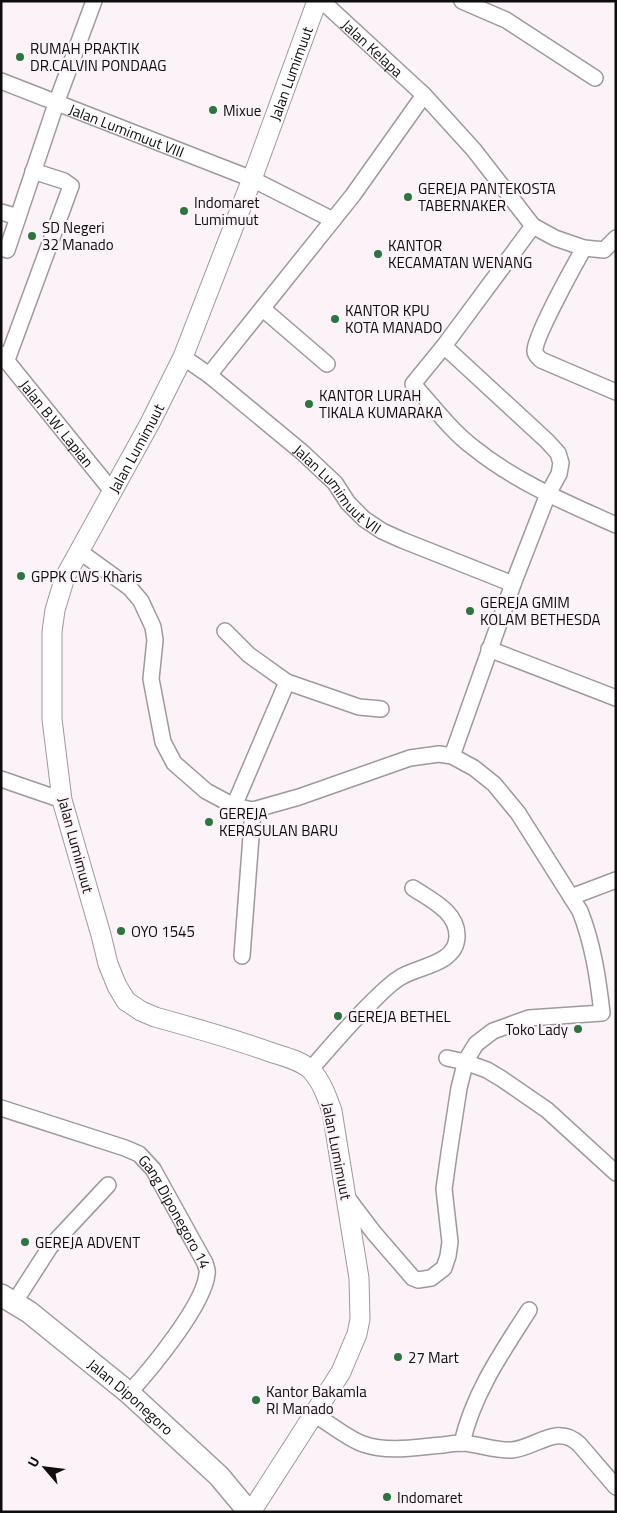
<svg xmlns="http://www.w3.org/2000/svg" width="617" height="1513" font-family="'Titillium Web',sans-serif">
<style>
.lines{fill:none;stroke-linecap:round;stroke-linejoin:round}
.minor-casing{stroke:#9f989c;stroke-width:18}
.tertiary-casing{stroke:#9f989c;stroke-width:21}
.secondary-casing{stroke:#9f989c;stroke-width:24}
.minor{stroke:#fff;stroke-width:15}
.tertiary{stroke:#fff;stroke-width:19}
.secondary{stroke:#fff;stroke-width:21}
.poi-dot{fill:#2d7440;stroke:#fbf3f7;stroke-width:2}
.labels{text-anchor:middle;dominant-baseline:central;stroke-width:4.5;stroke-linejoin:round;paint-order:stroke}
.poi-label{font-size:15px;fill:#0f0c0e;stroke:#fbf3f7;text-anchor:start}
.street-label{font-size:15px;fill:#0f0c0e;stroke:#fbf3f7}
</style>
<rect width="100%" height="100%" fill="#fbf3f7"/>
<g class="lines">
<defs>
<g id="minor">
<path id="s1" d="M322 1 424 95 474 150 533 226 555 238 584 248 604 250 616 238"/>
<polyline points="462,1 506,20 595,78"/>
<path id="s2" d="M1 81 252 179 333 220"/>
<polyline points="1,212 18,217"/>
<path d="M533 226 444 346 413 384C432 405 452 432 474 448 516 482 567 503 616 525"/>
<path d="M584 248C575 264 534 338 535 351 535 355 539 358 541 360L616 392"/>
<polyline points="7,250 57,101 94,1"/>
<polyline points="263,309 327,364"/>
<polyline points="444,346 547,441 558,453 561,463 559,474 548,494 513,584 452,756"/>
<path id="s3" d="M1 354 112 491"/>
<path id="s4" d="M183 357 209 375 302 452 335 483 348 503 364 519 382 531 402 540 513 584"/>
<polyline points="7,360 71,186 64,181 33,171"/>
<polyline points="209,375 353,195 424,95"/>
<path d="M79 551 130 588 141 601 153 627 155 640 151 679 163 742 174 763 206 791 234 806 253 810 299 797 410 758 439 754 452 756 474 768 494 784 518 813 580 911C593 944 598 978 602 1013L529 1018 493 1031 476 1044 465 1062 464 1068 459 1088 449 1153 444 1189 450 1242 448 1256 444 1268 431 1278 418 1280 413 1278 374 1233 346 1196"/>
<polyline points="225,631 249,655 287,682 359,707 381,709"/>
<polyline points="489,649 616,698"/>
<polyline points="1,779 62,800"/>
<polyline points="234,806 287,682"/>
<polyline points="571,897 616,880"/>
<polyline points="242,956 253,810"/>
<polyline points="447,1058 465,1062 487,1070 502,1079 547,1110 616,1173"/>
<path d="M310 1070C332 1045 351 1022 375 999 383 991 392 982 401 977 419 966 456 964 457 937 458 912 431 900 413 888"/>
<path id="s5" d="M1 1108 125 1148 139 1154 153 1169 205 1263C206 1267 208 1270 207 1274 204 1305 151 1369 129 1393"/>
<polyline points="14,1303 50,1247 108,1185"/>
<path d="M314 1414C327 1422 350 1440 363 1444 389 1453 417 1447 443 1445 449 1444 456 1443 462 1443 479 1444 495 1451 512 1450 536 1448 557 1423 579 1444L616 1487"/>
<path d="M462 1443C473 1394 502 1352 529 1310"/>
</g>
<g id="tertiary">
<path id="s6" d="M251 1512 341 1372 357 1334 360 1319 359 1278 332 1111C327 1097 322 1082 311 1070 301 1061 286 1057 273 1053 234 1039 195 1028 155 1017L141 1011 126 1001 117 986 108 964 101 935 62 800 52 719V632L55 610 65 577 150 423 183 357 252 179 317 1"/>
</g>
<g id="secondary">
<path id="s7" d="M1 1295 29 1312 129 1393 219 1476 249 1512"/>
</g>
</defs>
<use href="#minor" class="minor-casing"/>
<use href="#tertiary" class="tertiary-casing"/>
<use href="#secondary" class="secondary-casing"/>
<use href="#minor" class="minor"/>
<use href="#tertiary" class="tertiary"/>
<use href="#secondary" class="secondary"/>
</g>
<g class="poi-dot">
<circle cx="20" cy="57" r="5"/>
<circle cx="213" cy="110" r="5"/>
<circle cx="408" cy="197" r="5"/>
<circle cx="184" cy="211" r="5"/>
<circle cx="32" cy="236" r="5"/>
<circle cx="378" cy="254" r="5"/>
<circle cx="335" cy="319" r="5"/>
<circle cx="309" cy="404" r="5"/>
<circle cx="21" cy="576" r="5"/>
<circle cx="470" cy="611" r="5"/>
<circle cx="209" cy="822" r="5"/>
<circle cx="121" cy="931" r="5"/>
<circle cx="338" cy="1016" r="5"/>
<circle cx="578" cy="1029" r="5"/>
<circle cx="25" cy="1242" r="5"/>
<circle cx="398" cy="1357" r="5"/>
<circle cx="256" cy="1400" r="5"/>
<circle cx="387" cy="1497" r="5"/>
</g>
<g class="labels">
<g class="poi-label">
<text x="30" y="48">RUMAH PRAKTIK<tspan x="30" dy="17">DR.CALVIN PONDAAG</tspan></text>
<text x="223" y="110">Mixue</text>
<text x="418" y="188">GEREJA PANTEKOSTA<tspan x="418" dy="17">TABERNAKER</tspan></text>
<text x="194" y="202">Indomaret<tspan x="194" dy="17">Lumimuut</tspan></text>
<text x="42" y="227">SD Negeri<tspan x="42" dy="17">32 Manado</tspan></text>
<text x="388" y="245">KANTOR<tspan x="388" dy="17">KECAMATAN WENANG</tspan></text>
<text x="345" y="310">KANTOR KPU<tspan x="345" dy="17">KOTA MANADO</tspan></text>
<text x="319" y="395">KANTOR LURAH<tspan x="319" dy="17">TIKALA KUMARAKA</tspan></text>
<text x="31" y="576">GPPK CWS Kharis</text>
<text x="480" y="602">GEREJA GMIM<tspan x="480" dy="17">KOLAM BETHESDA</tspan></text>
<text x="219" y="813">GEREJA<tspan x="219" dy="17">KERASULAN BARU</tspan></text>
<text x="131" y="931">OYO 1545</text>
<text x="348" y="1016">GEREJA BETHEL</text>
<text x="568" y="1029" text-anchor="end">Toko Lady</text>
<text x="35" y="1242">GEREJA ADVENT</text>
<text x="408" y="1357">27 Mart</text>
<text x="266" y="1391">Kantor Bakamla<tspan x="266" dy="17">RI Manado</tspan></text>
<text x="397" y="1497">Indomaret</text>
</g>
<g class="street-label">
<text stroke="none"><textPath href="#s1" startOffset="69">Jalan Kelapa</textPath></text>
<text stroke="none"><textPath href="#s6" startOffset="1668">Jalan Lumimuut</textPath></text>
<text stroke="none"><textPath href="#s2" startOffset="135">Jalan Lumimuut VIII</textPath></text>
<text stroke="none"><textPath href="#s3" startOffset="89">Jalan B.W. Lapian</textPath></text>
<text stroke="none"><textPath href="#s6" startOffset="1262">Jalan Lumimuut</textPath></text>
<text stroke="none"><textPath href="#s4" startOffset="204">Jalan Lumimuut VII</textPath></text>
<text transform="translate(76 845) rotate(75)">Jalan Lumimuut</text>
<text transform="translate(337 1151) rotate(79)">Jalan Lumimuut</text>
<text stroke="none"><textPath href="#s5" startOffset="214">Gang Diponegoro 14</textPath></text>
<text stroke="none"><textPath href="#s7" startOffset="165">Jalan Diponegoro</textPath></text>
</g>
</g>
<rect width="617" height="1513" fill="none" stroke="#0f0c0e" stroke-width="5"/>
<g transform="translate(45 1468) rotate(298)" stroke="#fbf3f7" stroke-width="4" paint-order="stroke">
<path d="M0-4L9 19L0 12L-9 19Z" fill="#0f0c0e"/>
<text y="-8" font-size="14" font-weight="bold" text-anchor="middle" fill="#0f0c0e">U</text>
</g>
</svg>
